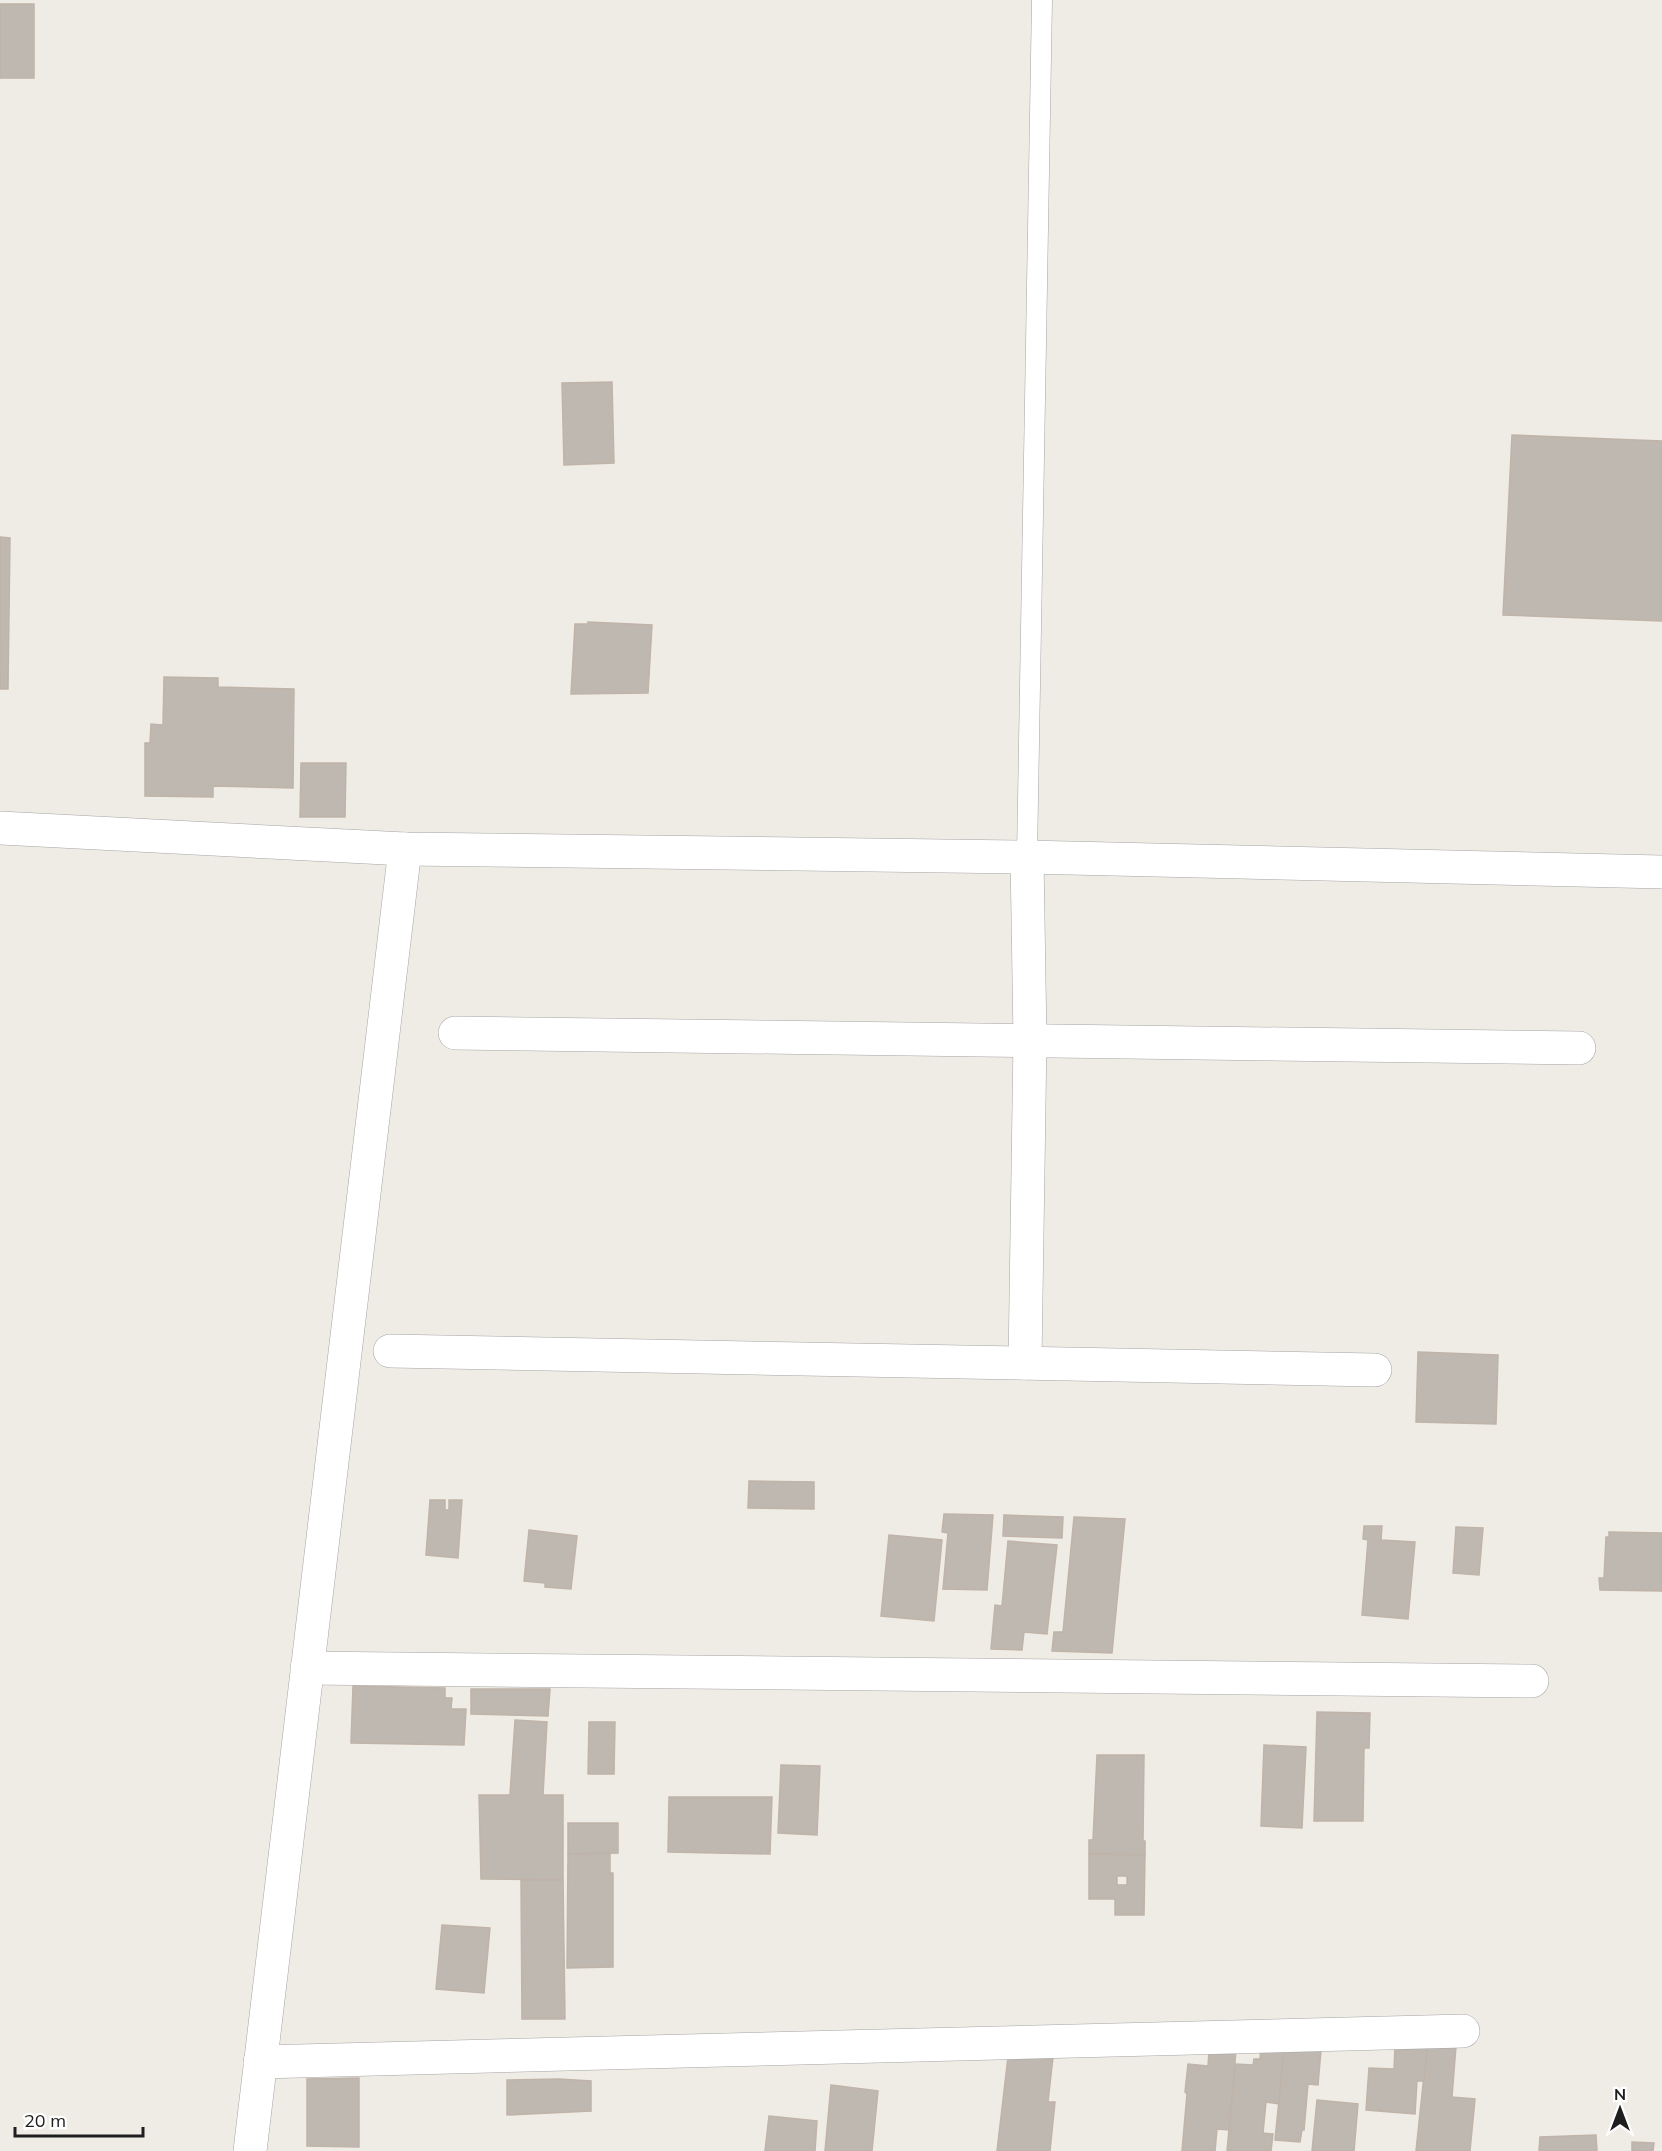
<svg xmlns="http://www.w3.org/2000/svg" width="1662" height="2151" font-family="Mulish,sans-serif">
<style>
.building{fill:#bfb8b1;stroke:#c0b3a8;stroke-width:1.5;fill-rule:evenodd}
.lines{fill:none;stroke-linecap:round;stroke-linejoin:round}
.lane-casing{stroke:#a5a5a5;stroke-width:21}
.street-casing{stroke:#a5a5a5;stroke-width:34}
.lane{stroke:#fff;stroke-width:20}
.street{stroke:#fff;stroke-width:33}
</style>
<rect width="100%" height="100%" fill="#efece5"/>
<g class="building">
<rect x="0" y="4" width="34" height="74"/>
<polygon points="612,382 614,463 564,465 562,383"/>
<polygon points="1512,435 1662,441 1662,621 1503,615"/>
<polygon points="0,537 10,538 8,689 0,689"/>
<polygon points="588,622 652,625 648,693 571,694 575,624 588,624"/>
<polygon points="164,677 218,678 218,687 294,689 293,788 213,786 213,797 145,796 145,743 150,743 151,724 163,725"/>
<polygon points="301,763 346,763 345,817 300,817"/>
<polygon points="1418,1352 1498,1355 1496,1424 1416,1422"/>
<polygon points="749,1481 814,1482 814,1509 748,1508"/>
<polygon points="430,1500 445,1500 445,1510 449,1510 449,1500 462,1500 458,1558 426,1555"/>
<polygon points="944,1514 993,1515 987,1590 943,1589 948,1533 942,1532"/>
<polygon points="1004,1515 1063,1517 1062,1538 1003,1536"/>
<polygon points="1074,1517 1125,1519 1112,1653 1052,1651 1054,1632 1063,1632"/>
<polygon points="1364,1526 1382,1526 1381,1540 1415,1542 1408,1619 1362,1615 1368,1540 1363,1539"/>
<polygon points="1456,1527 1483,1528 1479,1575 1453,1573"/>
<polygon points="529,1530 577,1536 571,1589 545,1587 545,1583 524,1581"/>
<polygon points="1609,1532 1662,1533 1662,1591 1600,1590 1599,1578 1604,1578 1606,1537 1609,1537"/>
<polygon points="889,1535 942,1540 934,1621 881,1616"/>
<polygon points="1008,1541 1057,1545 1047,1634 1024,1632 1022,1650 991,1649 995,1605 1002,1606"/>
<polygon points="353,1686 445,1688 445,1698 452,1698 451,1709 466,1709 464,1745 351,1743"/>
<polygon points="471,1689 550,1689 548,1716 471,1714"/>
<polygon points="1317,1712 1370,1713 1369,1748 1364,1748 1363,1821 1314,1821"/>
<polygon points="515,1720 547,1722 543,1795 563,1795 563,1880 481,1879 479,1795 510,1795"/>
<polygon points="589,1722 615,1722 614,1774 588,1774"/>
<polygon points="1264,1745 1306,1747 1302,1828 1261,1826"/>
<polygon points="1097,1755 1144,1755 1143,1841 1145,1841 1145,1855 1089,1854 1089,1840 1093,1840"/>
<polygon points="781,1765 820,1766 817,1835 778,1833"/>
<polygon points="669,1797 772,1797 770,1854 668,1852"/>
<polygon points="568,1823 618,1823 618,1853 568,1854"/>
<polygon points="610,1853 610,1873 613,1873 613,1967 567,1968 568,1854"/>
<path d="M1089 1854 1145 1855 1144 1915H1115V1899H1089ZM1117 1876H1127V1885H1117Z"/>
<polygon points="521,1880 563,1880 565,2019 522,2019"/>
<polygon points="442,1925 490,1928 484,1993 436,1989"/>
<polygon points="1456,2046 1452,2097 1475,2099 1470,2151 1416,2151 1427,2047"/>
<polygon points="1261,2047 1284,2048 1279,2104 1266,2102 1263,2133 1273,2134 1271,2151 1227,2151 1235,2064 1253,2065 1254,2059 1260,2059"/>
<polygon points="1395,2047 1427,2047 1424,2081 1417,2081 1415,2114 1366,2110 1369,2068 1394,2069"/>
<polygon points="1236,2050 1229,2130 1217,2129 1215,2151 1182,2151 1187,2094 1185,2092 1188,2064 1208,2066 1209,2052"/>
<polygon points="1284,2050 1321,2050 1318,2085 1308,2084 1304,2130 1302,2130 1300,2142 1275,2140"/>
<polygon points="1008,2057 1053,2057 1048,2102 1055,2102 1050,2151 997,2151"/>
<polygon points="359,2078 359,2147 307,2146 307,2079"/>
<polygon points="559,2079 591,2081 591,2111 507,2115 507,2080"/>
<polygon points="831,2085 878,2091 872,2151 825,2151"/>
<polygon points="1317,2100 1358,2104 1354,2151 1312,2151"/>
<polygon points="769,2116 817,2121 815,2151 765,2151"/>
<polygon points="1596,2135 1597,2151 1539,2151 1540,2137"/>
<polygon points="1632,2142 1654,2143 1653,2151 1632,2151"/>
</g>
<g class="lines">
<defs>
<polyline id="lane" points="1027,857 1042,0"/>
<g id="street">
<polyline points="0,828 405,849 1027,857 1662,872"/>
<polyline points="455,1033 1579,1048"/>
<polyline points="390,1351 1375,1370"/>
<polyline points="1025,1363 1030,1040 1027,857"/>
<polyline points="307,1668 1532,1681"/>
<polyline points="260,2062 1463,2031"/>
<polyline points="250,2151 405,849"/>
</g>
</defs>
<use href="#lane" class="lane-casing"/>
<use href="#street" class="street-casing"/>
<use href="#lane" class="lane"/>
<use href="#street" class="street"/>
</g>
<g transform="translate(1620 2109)" stroke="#ffffff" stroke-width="4.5" paint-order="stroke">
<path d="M0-4.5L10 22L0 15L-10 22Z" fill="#1e1e1e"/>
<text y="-9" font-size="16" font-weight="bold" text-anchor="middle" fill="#1e1e1e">N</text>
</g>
<path d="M15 2127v9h128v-9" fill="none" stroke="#1e1e1e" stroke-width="3"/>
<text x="24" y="2127" font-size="18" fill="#1e1e1e" stroke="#ffffff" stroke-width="4.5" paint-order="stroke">20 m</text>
</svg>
